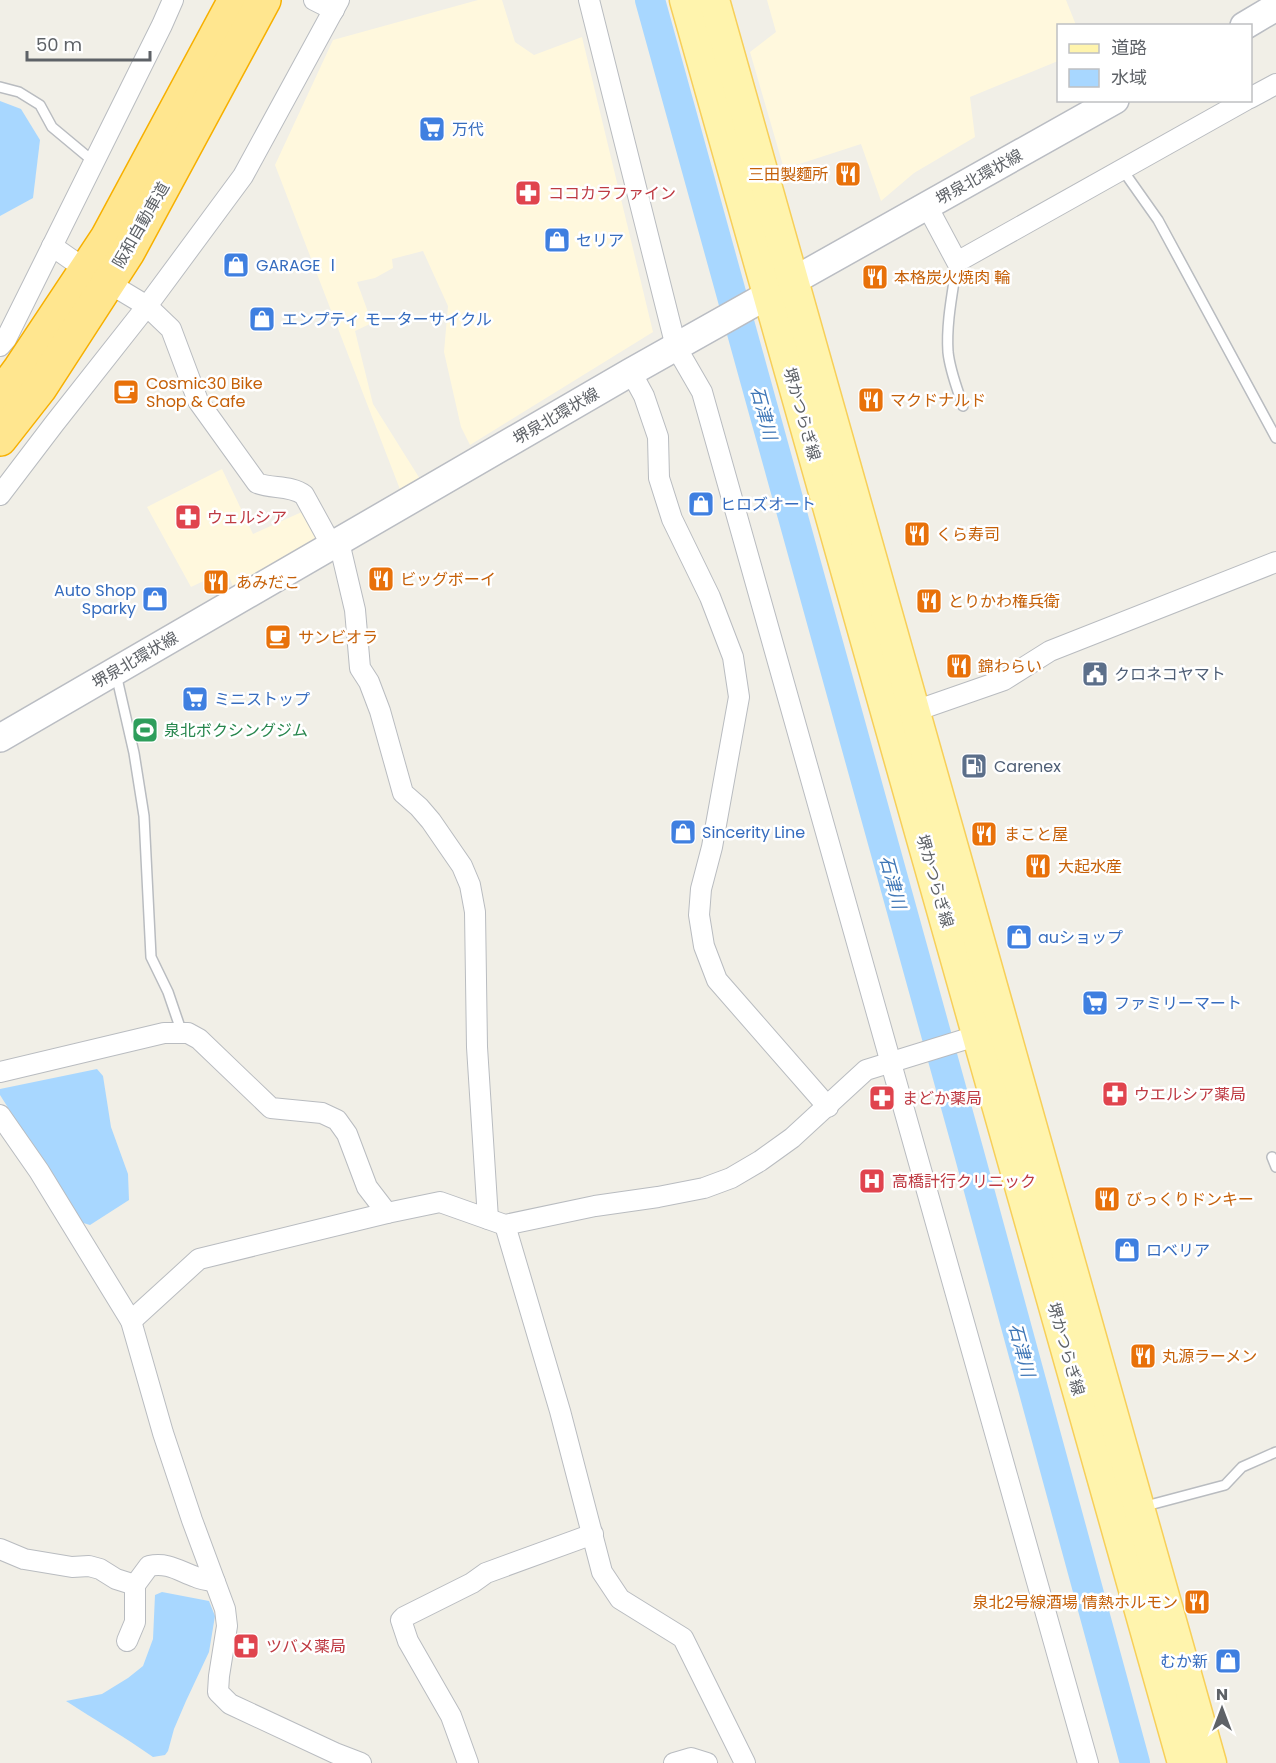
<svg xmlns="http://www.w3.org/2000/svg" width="1276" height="1763" font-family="Poppins,'Noto Sans JP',sans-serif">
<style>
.commercial{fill:#fff8dd}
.water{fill:#a8d7ff}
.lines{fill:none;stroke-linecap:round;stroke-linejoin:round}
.river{stroke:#a8d7ff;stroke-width:30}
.service-casing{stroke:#b9bcc0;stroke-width:12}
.minor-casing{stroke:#b9bcc0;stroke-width:22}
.secondary-casing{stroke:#babdc3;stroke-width:30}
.primary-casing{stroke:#f7cf59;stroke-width:33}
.motorway-casing{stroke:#f7b000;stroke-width:36}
.service{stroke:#fff;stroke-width:9}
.minor{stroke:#fff;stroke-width:20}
.secondary{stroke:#fff;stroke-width:27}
.primary{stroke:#fff4ad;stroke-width:30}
.motorway{stroke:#ffe68f;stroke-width:33}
.labels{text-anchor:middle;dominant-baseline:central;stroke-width:5;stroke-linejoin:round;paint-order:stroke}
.shop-label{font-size:16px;fill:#366cbe;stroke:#fff;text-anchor:start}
.food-label{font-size:16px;fill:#c56008;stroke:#fff;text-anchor:start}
.street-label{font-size:16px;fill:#5e6267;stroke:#fff}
.health-label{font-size:16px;fill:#be3a42;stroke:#fff;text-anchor:start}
.service-label{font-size:16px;fill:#4e5e75;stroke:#fff;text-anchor:start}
.leisure-label{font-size:16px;fill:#27864d;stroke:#fff;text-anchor:start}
.water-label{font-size:18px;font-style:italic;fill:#3f77b7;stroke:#fff}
</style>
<rect width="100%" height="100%" fill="#f1efe7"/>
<g class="commercial">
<polygon points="478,0 502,0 515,42 534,55 582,37 653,332 470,445 461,427 444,352 448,306 423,251 392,259 393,268 375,278 357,282 372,323 355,331 373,404 420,479 401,492 275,165 333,40"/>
<polygon points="767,0 1066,0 1076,25 1058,26 1058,61 970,97 975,137 914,173 881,201 861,144 784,169 750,52 776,32"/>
<polygon points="222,469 253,534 304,511 321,542 234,590 227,570 191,587 147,507"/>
</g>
<g class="water">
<polygon points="0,101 21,109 40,140 33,198 0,216"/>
<polygon points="97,1069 103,1076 111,1127 128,1174 129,1200 90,1225 80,1222 0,1095 0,1089"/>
<path d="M162 1592 209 1601 215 1616 209 1652 186 1701 174 1729 168 1751 165 1755 153 1757C125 1737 95 1720 66 1701L102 1694 128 1678 143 1666 153 1639 155 1595Z"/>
</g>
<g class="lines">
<polyline class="river" points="650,0 969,1153 1135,1763"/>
<defs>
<g id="service">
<polyline points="0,87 19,92 40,105 52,127 94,162"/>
<polyline points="1122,169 1158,220 1276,438"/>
<path d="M957 262C953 291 946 322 948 352 950 371 957 388 963 406"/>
<polyline points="116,674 134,753 144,816 151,957 168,992 182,1033"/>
<polyline points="1272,1157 1276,1167"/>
<polyline points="1142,1507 1225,1485 1242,1467 1276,1452"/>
</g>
<g id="minor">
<polyline points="314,0 334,10"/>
<polyline points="589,0 676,347 702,392 1088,1763"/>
<polyline points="1250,98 1276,84"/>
<polyline points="927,206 957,262 1246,100"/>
<polyline points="52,246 72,260"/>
<path d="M122 291 147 306 171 329 198 401 257 483C271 489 291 485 304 495L332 546"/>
<polyline points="0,346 6,339 162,25 173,0"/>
<polyline points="631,372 644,396 658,437 659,478 672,519 710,597 733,657 739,697 712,847 701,889 699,915 704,946 717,980 828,1107"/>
<polyline points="0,495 54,424 147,306 243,176 339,0"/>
<polyline points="339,542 355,610 360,668 369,682 380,711 403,793 419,807 431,821 462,866 470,885 475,912 477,1047 488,1219"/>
<polyline points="915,711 1004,680 1050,651 1276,562"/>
<polyline points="0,1072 164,1033 188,1033 199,1039 271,1108 322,1113 337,1120 347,1134 367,1187 387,1213"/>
<polyline points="0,1115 39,1171 131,1321 163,1433 192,1520 225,1609 227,1626 219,1676 218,1692 230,1704 335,1753 361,1763"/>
<polyline points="505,1225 560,1411 602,1572 620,1599 683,1638 745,1763"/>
<polyline points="131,1321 199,1259 387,1213 440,1202 505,1225 595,1206 658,1197 704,1188 731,1178 760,1161 792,1138 866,1070 989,1032"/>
<polyline points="0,1549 24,1559 72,1567 89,1566 100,1569 116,1579 135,1585"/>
<path d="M127 1641 135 1622V1585L149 1566C168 1562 179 1571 196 1577 202 1580 209 1580 215 1582"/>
<polyline points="468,1763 451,1716 408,1641 401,1620 404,1617 472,1583 486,1573 593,1534"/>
<polyline points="674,1763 691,1758 707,1763"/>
</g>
<g id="secondary">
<polyline points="1244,26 1276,7"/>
<polyline points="0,738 631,372 1115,100"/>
</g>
<g id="primary">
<polyline points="685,0 1183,1763"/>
<polyline points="714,0 1211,1763"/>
</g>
<g id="motorway">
<polyline points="0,396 20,369 107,238 235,0"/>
<polyline points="0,439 40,388 128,252 264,0"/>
</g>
</defs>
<use href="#service" class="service-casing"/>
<use href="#minor" class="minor-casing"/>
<use href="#secondary" class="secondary-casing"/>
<use href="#primary" class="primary-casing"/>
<use href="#motorway" class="motorway-casing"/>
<use href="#service" class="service"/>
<use href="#minor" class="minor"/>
<use href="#secondary" class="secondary"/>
<use href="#primary" class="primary"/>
<use href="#motorway" class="motorway"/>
</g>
<defs>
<symbol id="supermarket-square" viewBox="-11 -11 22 22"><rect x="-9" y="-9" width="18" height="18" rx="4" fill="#3f7fe0" stroke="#fff"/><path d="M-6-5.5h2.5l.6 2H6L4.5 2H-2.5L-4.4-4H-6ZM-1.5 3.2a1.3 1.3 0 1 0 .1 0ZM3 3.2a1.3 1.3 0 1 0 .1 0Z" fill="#fff"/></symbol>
<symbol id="restaurant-square" viewBox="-11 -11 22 22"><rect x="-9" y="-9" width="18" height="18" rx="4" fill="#e8710a" stroke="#fff"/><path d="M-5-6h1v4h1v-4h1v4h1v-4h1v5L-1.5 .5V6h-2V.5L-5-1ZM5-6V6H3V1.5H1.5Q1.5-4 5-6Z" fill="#fff"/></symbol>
<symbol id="pharmacy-square" viewBox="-11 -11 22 22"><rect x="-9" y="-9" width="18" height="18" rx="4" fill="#e0444e" stroke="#fff"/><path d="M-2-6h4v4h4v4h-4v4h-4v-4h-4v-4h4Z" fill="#fff"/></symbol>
<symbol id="shop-square" viewBox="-11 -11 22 22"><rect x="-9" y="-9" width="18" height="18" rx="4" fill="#3f7fe0" stroke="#fff"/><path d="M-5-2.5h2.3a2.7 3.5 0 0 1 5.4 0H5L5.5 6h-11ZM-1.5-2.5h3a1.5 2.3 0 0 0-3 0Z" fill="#fff"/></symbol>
<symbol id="cafe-square" viewBox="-11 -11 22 22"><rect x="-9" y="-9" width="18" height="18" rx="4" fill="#e8710a" stroke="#fff"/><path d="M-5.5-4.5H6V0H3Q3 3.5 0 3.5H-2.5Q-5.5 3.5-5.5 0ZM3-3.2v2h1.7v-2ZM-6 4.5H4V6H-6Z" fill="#fff"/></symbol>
<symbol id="civic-square" viewBox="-11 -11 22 22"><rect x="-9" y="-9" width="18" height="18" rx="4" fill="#5c6f8a" stroke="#fff"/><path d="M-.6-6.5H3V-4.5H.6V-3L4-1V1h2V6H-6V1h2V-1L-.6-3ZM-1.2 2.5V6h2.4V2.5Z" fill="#fff"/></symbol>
<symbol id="stadium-square" viewBox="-11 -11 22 22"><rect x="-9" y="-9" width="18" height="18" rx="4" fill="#2e9e5b" stroke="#fff"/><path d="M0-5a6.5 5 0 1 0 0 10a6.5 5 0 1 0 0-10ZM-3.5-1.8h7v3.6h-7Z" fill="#fff"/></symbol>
<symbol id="fuel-square" viewBox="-11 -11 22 22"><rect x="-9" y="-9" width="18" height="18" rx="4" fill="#5c6f8a" stroke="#fff"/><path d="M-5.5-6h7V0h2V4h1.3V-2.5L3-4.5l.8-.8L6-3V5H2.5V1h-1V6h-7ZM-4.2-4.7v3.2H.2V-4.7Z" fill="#fff"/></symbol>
<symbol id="hospital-square" viewBox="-11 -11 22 22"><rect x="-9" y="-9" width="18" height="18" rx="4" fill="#e0444e" stroke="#fff"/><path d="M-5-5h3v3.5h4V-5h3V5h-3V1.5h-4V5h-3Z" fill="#fff"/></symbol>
</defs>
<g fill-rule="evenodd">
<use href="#supermarket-square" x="417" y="114" width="30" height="30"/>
<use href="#restaurant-square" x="833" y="159" width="30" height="30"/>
<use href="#pharmacy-square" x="513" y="178" width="30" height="30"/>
<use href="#shop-square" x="542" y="225" width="30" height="30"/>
<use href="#shop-square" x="221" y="250" width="30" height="30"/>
<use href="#restaurant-square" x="860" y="262" width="30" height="30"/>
<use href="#shop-square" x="247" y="304" width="30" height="30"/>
<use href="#cafe-square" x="111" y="377" width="30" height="30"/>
<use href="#restaurant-square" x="856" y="385" width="30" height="30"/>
<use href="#shop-square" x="686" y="489" width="30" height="30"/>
<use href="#pharmacy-square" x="173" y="502" width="30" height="30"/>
<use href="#restaurant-square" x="902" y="519" width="30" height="30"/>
<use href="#restaurant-square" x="366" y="564" width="30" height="30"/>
<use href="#restaurant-square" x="201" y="567" width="30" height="30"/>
<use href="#shop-square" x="140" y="584" width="30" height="30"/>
<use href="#restaurant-square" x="914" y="586" width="30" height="30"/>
<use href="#cafe-square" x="263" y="622" width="30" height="30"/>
<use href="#restaurant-square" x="944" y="651" width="30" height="30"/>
<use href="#civic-square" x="1080" y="659" width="30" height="30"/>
<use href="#supermarket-square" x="180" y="684" width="30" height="30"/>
<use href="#stadium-square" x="130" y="715" width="30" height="30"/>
<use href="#fuel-square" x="959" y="751" width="30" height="30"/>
<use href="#shop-square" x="668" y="817" width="30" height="30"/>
<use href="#restaurant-square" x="969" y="819" width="30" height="30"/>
<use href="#restaurant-square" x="1023" y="851" width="30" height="30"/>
<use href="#shop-square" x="1004" y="922" width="30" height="30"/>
<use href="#supermarket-square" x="1080" y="988" width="30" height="30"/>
<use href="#pharmacy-square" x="1100" y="1079" width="30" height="30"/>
<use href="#pharmacy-square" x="867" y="1083" width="30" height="30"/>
<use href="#hospital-square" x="857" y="1166" width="30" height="30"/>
<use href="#restaurant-square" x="1092" y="1184" width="30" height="30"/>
<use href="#shop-square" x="1112" y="1235" width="30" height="30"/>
<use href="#restaurant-square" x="1128" y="1341" width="30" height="30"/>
<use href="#restaurant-square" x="1182" y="1587" width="30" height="30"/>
<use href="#pharmacy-square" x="231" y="1631" width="30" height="30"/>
<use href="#shop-square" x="1213" y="1646" width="30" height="30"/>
</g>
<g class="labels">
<g class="shop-label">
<text x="452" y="129">万代</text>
<text x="576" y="240">セリア</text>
<text x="256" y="265">GARAGE Ⅰ</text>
<text x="282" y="319">エンプティ モーターサイクル</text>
<text x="720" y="504">ヒロズオート</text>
<text x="136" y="590" text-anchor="end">Auto Shop<tspan x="136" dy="18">Sparky</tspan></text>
<text x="214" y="699">ミニストップ</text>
<text x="702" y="832">Sincerity Line</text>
<text x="1038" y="937">auショップ</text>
<text x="1114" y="1003">ファミリーマート</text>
<text x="1146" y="1250">ロベリア</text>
<text x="1208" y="1661" text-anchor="end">むか新</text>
</g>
<g class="food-label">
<text x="828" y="174" text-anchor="end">三田製麵所</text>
<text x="894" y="277">本格炭火焼肉 輪</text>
<text x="146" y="383">Cosmic30 Bike<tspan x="146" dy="18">Shop &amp; Cafe</tspan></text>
<text x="890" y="400">マクドナルド</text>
<text x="936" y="534">くら寿司</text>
<text x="400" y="579">ビッグボーイ</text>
<text x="236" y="582">あみだこ</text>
<text x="948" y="601">とりかわ権兵衛</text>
<text x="298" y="637">サンビオラ</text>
<text x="978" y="666">錦わらい</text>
<text x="1004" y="834">まこと屋</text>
<text x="1058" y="866">大起水産</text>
<text x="1126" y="1199">びっくりドンキー</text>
<text x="1162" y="1356">丸源ラーメン</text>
<text x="1178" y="1602" text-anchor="end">泉北2号線酒場 情熱ホルモン</text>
</g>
<g class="street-label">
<text transform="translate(979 177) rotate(-29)">堺泉北環状線</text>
<text transform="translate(141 225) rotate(-60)">阪和自動車道</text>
<text transform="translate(802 414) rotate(74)">堺かつらぎ線</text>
<text transform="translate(556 416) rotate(-30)">堺泉北環状線</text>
<text transform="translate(135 660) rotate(-30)">堺泉北環状線</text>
<text transform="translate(935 881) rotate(74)">堺かつらぎ線</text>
<text transform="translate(1066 1349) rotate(74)">堺かつらぎ線</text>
</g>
<g class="health-label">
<text x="548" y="193">ココカラファイン</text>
<text x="207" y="517">ウェルシア</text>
<text x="1134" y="1094">ウエルシア薬局</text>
<text x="902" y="1098">まどか薬局</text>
<text x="892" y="1181">高橋計行クリニック</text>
<text x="266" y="1646">ツバメ薬局</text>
</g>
<g class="service-label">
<text x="1114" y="674">クロネコヤマト</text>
<text x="994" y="766">Carenex</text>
</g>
<g class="leisure-label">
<text x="164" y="730">泉北ボクシングジム</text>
</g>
<g class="water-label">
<text transform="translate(764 413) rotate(75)">石津川</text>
<text transform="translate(893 882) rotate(75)">石津川</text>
<text transform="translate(1022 1350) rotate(75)">石津川</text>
</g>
</g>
<rect x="1057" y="24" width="195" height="78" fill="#ffffff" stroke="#bfc0c2" stroke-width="1.5"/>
<rect x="1069" y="44" width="30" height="9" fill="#fff4ad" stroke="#bfc0c2" stroke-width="1.5"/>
<text x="1111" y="54" font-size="18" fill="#5e6267">道路</text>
<rect x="1069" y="69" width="30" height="18" fill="#a8d7ff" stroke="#bfc0c2" stroke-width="1.5"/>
<text x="1111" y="84" font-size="18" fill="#5e6267">水域</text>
<g transform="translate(1222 1709)" stroke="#ffffff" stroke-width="4.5" paint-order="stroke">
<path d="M0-4.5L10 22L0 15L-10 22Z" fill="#5e6267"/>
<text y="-9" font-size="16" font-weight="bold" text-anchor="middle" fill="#5e6267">N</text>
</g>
<path d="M27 51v9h123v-9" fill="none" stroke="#5e6267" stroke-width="3"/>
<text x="36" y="51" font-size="18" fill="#5e6267" stroke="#ffffff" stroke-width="4.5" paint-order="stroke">50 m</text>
</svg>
